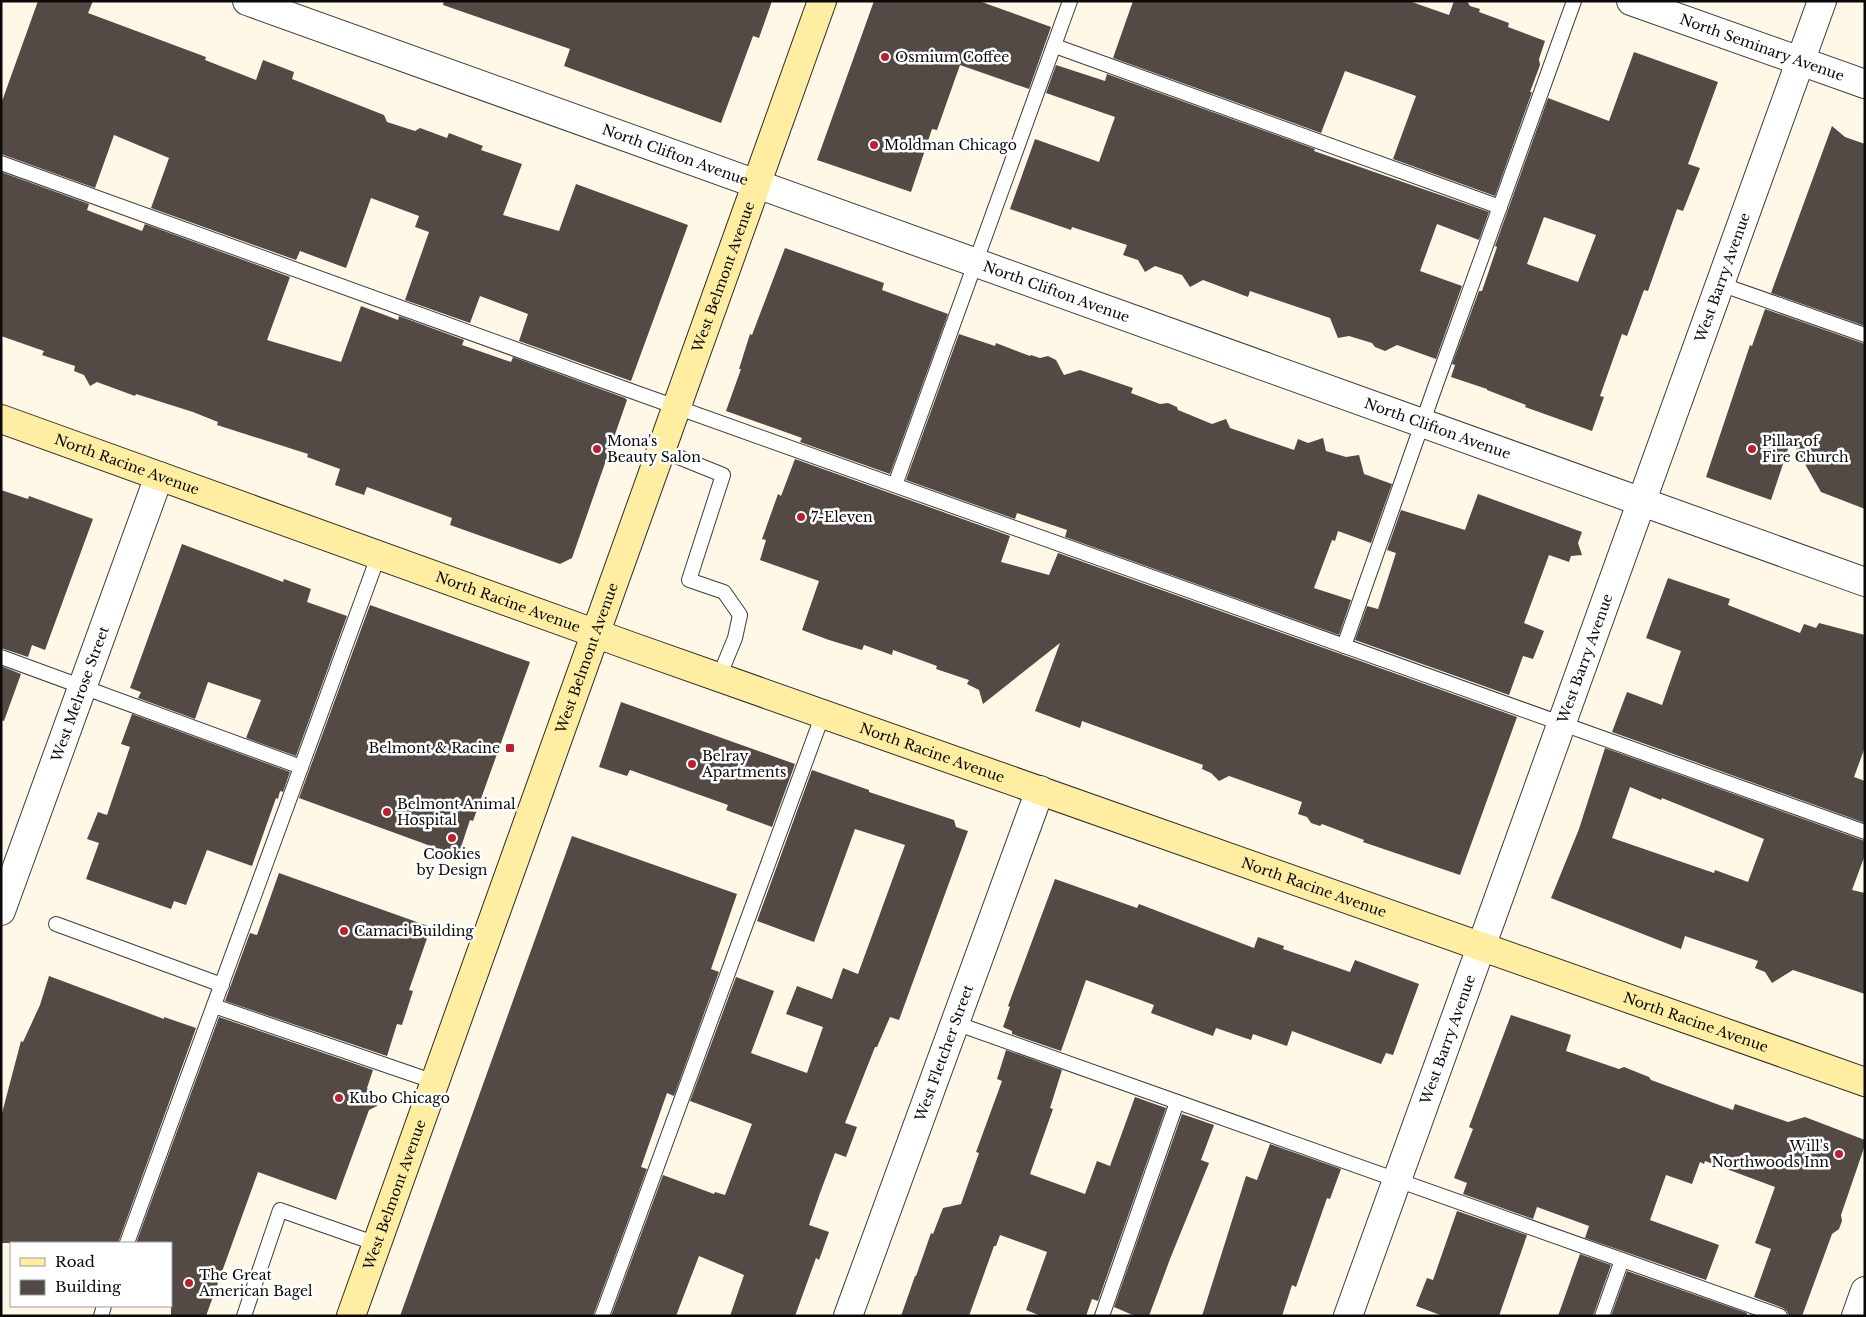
<svg xmlns="http://www.w3.org/2000/svg" width="1866" height="1317" font-family="'Libre Baskerville',serif">
<style>
.building{fill:#534a46;fill-rule:evenodd}
.lines{fill:none;stroke-linecap:round;stroke-linejoin:round}
.lane-casing{stroke:#3d3d3d;stroke-width:16}
.street-casing{stroke:#3d3d3d;stroke-width:30}
.secondary-casing{stroke:#2c2c2c;stroke-width:30}
.lane{stroke:#fff;stroke-width:14}
.street{stroke:#fff;stroke-width:28}
.secondary{stroke:#ffeea1;stroke-width:28}
.poi-dot{fill:#be1e31;stroke:#fff;stroke-width:2}
.labels{text-anchor:middle;dominant-baseline:central;stroke-width:5;stroke-linejoin:round;paint-order:stroke}
.street-label{font-size:14px;fill:#0a0a0a;stroke:#fff}
.poi-label{font-size:14px;fill:#0a0a0a;stroke:#fff;text-anchor:start}
</style>
<rect width="100%" height="100%" fill="#fff8e6"/>
<g class="building">
<polygon points="38,1 93,1 88,13 206,57 205,60 256,80 263,60 294,72 292,79 384,115 387,122 415,131 420,128 447,138 449,133 483,146 481,150 522,164 503,215 559,231 576,184 688,225 631,381 519,341 528,314 480,296 470,323 405,300 429,232 415,227 419,216 371,198 346,268 300,251 296,260 151,208 169,158 114,135 95,188 1,154 1,104"/>
<polygon points="444,1 772,1 759,38 753,36 721,123 564,66 570,49 443,5"/>
<polygon points="874,1 979,1 1051,27 1029,89 960,65 937,130 932,129 911,192 817,160"/>
<polygon points="1133,1 1409,1 1449,15 1454,1 1467,1 1470,6 1480,9 1479,12 1509,23 1508,27 1545,41 1539,59 1540,65 1530,92 1532,92 1495,196 1393,159 1416,96 1391,87 1345,71 1321,133 1113,58"/>
<path d="M1634 52 1718 82 1688 164 1700 168 1683 211 1677 209 1648 291 1644 290 1627 336 1622 334 1600 396 1604 397 1592 431 1525 407 1526 405 1487 390V389L1451 377 1455 365 1452 364 1479 291H1482L1497 247 1495 246 1548 98 1609 121ZM1544 217 1596 235 1578 282 1527 264Z"/>
<polygon points="1056,65 1105,81 1107,74 1315,149 1314,151 1489,212 1479,240 1437,224 1420,271 1462,286 1436,359 1397,345 1385,351 1375,347 1372,343 1349,336 1338,338 1330,318 1250,291 1248,297 1203,280 1190,287 1182,275 1155,266 1145,272 1138,260 1123,255 1127,245 1072,227 1071,230 1010,209 1035,139 1099,162 1115,117 1046,93"/>
<polygon points="1832,126 1845,137 1865,144 1865,326 1771,293"/>
<polygon points="1,172 89,204 87,210 92,212 142,231 145,224 290,277 267,340 341,362 361,306 398,320 399,316 464,340 462,345 511,362 513,357 625,398 627,400 572,558 560,564 450,525 452,518 367,487 364,495 335,485 340,469 307,457 308,454 217,425 218,422 193,412 136,394 135,396 97,382 90,386 84,375 74,371 75,366 42,355 44,351 1,336"/>
<polygon points="785,248 884,283 882,290 948,314 890,474 800,442 802,438 726,411 741,369 739,369 750,334 752,335"/>
<polygon points="1765,309 1865,344 1865,509 1821,492 1791,440 1771,500 1706,477 1750,345 1752,346"/>
<polygon points="959,334 995,346 996,343 1030,356 1031,355 1040,358 1048,356 1056,360 1064,375 1080,370 1133,388 1131,393 1160,404 1168,403 1177,407 1178,410 1212,424 1226,419 1230,428 1294,450 1298,439 1308,443 1323,438 1326,451 1346,457 1359,455 1364,474 1392,484 1371,543 1338,531 1335,541 1332,540 1314,588 1351,600 1339,635 1065,537 1067,530 1017,513 1015,519 906,480"/>
<polygon points="795,459 1010,536 1001,562 1049,575 1058,553 1517,717 1460,875 1363,842 1364,840 1322,824 1320,826 1311,823 1307,817 1298,814 1302,802 1229,776 1219,781 1211,773 1202,769 1203,765 1082,721 1080,728 1035,711 1060,643 983,704 979,690 967,684 969,680 936,669 937,666 893,650 892,655 864,645 862,650 829,640 802,630 819,581 760,560 766,540 762,539 778,494 781,496"/>
<polygon points="1,490 28,499 29,496 93,519 45,650 32,645 28,657 1,648"/>
<polygon points="1478,494 1582,532 1578,543 1582,555 1571,556 1569,562 1549,555 1524,623 1544,631 1533,659 1523,656 1509,695 1355,640 1367,606 1378,609 1396,553 1387,550 1401,510 1465,530"/>
<polygon points="182,544 283,582 284,579 311,589 307,602 347,616 296,756 246,738 261,700 208,682 195,719 138,698 141,692 130,688"/>
<polygon points="1668,578 1730,599 1728,605 1800,633 1804,624 1816,628 1819,623 1865,635 1865,747 1854,777 1865,781 1865,823 1612,732 1627,692 1662,705 1681,651 1646,638"/>
<polygon points="370,605 530,662 473,821 470,820 458,856 299,798"/>
<polygon points="1,666 21,674 4,721 1,720"/>
<polygon points="621,702 795,764 772,827 726,810 728,805 630,770 627,776 599,767"/>
<polygon points="132,714 290,772 283,792 280,791 278,799 276,798 252,866 207,850 186,905 174,901 171,909 86,879 99,843 87,839 98,812 107,815 130,747 121,744"/>
<path d="M1605 748 1865 841V855L1852 890 1865 893V994L1793 970 1772 983 1765 972 1755 968 1758 961 1685 936 1681 949 1551 898 1579 829ZM1630 787 1661 800 1662 798 1764 839 1748 882 1715 870 1714 873 1612 838Z"/>
<polygon points="812,770 869,790 869,792 954,820 956,827 968,831 899,1020 890,1017 877,1047 875,1047 845,1123 857,1127 846,1157 835,1153 820,1193 809,1225 829,1232 819,1260 816,1258 795,1316 730,1316 744,1275 699,1256 676,1316 611,1316 663,1175 714,1194 715,1192 725,1195 752,1124 690,1101 736,977 774,991 751,1053 807,1073 823,1027 786,1014 797,986 832,999 843,968 858,974 905,845 855,829 814,942 757,921"/>
<polygon points="572,836 737,894 711,969 719,972 674,1096 667,1093 641,1167 647,1169 593,1316 400,1316"/>
<polygon points="279,873 431,927 409,990 413,991 402,1025 397,1024 387,1056 225,1001 250,933 257,935"/>
<polygon points="1055,879 1137,908 1139,904 1254,948 1258,937 1284,946 1283,949 1350,972 1355,960 1419,984 1393,1055 1386,1053 1381,1064 1292,1031 1287,1046 1253,1034 1251,1040 1216,1028 1213,1036 1151,1013 1154,1005 1086,980 1061,1051 1012,1034 1012,1031 1003,1027 1010,1007 1008,1006"/>
<polygon points="49,976 164,1019 164,1017 196,1028 118,1243 1,1243 1,1117 21,1041 23,1042 40,1005"/>
<polygon points="1511,1015 1571,1035 1566,1051 1619,1069 1624,1067 1649,1077 1651,1080 1733,1110 1735,1104 1788,1122 1805,1117 1865,1140 1865,1145 1841,1215 1842,1221 1839,1229 1832,1234 1802,1316 1789,1316 1787,1311 1783,1308 1754,1297 1771,1249 1755,1243 1775,1187 1705,1161 1704,1164 1700,1162 1692,1184 1666,1175 1650,1220 1719,1245 1706,1280 1585,1238 1589,1226 1537,1207 1533,1219 1463,1194 1467,1183 1454,1178 1473,1129 1469,1127"/>
<polygon points="219,1017 373,1070 367,1088 377,1106 369,1110 336,1200 258,1172 206,1316 171,1316 171,1243 136,1243"/>
<polygon points="1006,1050 1062,1070 1050,1108 1053,1109 1030,1174 1085,1194 1097,1161 1110,1166 1135,1097 1166,1108 1098,1301 1092,1299 1086,1316 1041,1316 1026,1310 1047,1252 1000,1235 996,1246 994,1246 969,1316 901,1316 915,1276 916,1276 931,1233 933,1234 943,1208 961,1204 979,1153 976,1152 1002,1081 997,1079"/>
<polygon points="1182,1114 1214,1125 1201,1160 1209,1163 1170,1259 1149,1316 1135,1316 1114,1307"/>
<polygon points="1270,1144 1341,1169 1330,1199 1327,1198 1296,1287 1292,1285 1282,1316 1202,1316 1246,1176 1257,1180"/>
<polygon points="1457,1211 1527,1235 1499,1316 1443,1316 1416,1306 1427,1278 1433,1280"/>
<polygon points="1580,1254 1611,1265 1593,1316 1558,1316"/>
<polygon points="1627,1271 1747,1313 1746,1316 1611,1316"/>
</g>
<g class="lines">
<defs>
<g id="lane">
<polyline points="1055,46 1500,207"/>
<polyline points="1,163 634,392 1865,832"/>
<polyline points="1720,284 1865,335"/>
<polyline points="661,450 723,475 689,580 724,592 740,615 735,638 719,677"/>
<polyline points="895,485 1070,1"/>
<polyline points="1344,646 1435,387 1574,1"/>
<polyline points="1,657 301,767"/>
<polyline points="56,924 222,985"/>
<polyline points="214,1006 435,1082"/>
<polyline points="955,1023 1780,1316"/>
<polyline points="127,1243 379,554"/>
<polyline points="101,1316 104,1306"/>
<polyline points="244,1316 280,1210 377,1244"/>
<polyline points="602,1316 823,714"/>
<polyline points="1102,1316 1177,1102"/>
<polyline points="1602,1316 1622,1260"/>
</g>
<g id="street">
<path id="s1" d="M247 1 1865 582"/>
<path id="s2" d="M1631 1 1865 84"/>
<path id="s3" d="M1 911 159 476"/>
<path id="s4" d="M848 1316 1040 790"/>
<path id="s5" d="M1348 1316 1822 1"/>
<polyline points="1856,1316 1865,1291"/>
</g>
<g id="secondary">
<path id="s6" d="M1 419 633 647 1865 1082"/>
<path id="s7" d="M351 1316 822 1"/>
</g>
</defs>
<use href="#lane" class="lane-casing"/>
<use href="#street" class="street-casing"/>
<use href="#secondary" class="secondary-casing"/>
<use href="#lane" class="lane"/>
<use href="#street" class="street"/>
<use href="#secondary" class="secondary"/>
</g>
<g class="poi-dot">
<circle cx="885" cy="57" r="5"/>
<circle cx="874" cy="145" r="5"/>
<circle cx="597" cy="449" r="5"/>
<circle cx="1752" cy="449" r="5"/>
<circle cx="801" cy="517" r="5"/>
<rect x="505" y="743" width="10" height="10" rx="2.5"/>
<circle cx="692" cy="764" r="5"/>
<circle cx="387" cy="812" r="5"/>
<circle cx="452" cy="838" r="5"/>
<circle cx="344" cy="931" r="5"/>
<circle cx="339" cy="1098" r="5"/>
<circle cx="1839" cy="1154" r="5"/>
<circle cx="189" cy="1283" r="5"/>
</g>
<g class="labels">
<g class="street-label">
<text stroke="none"><textPath href="#s2" startOffset="139">North Seminary Avenue</textPath></text>
<text stroke="none"><textPath href="#s1" startOffset="455">North Clifton Avenue</textPath></text>
<text stroke="none"><textPath href="#s7" startOffset="1104">West Belmont Avenue</textPath></text>
<text stroke="none"><textPath href="#s5" startOffset="1104">West Barry Avenue</textPath></text>
<text stroke="none"><textPath href="#s1" startOffset="860">North Clifton Avenue</textPath></text>
<text stroke="none"><textPath href="#s1" startOffset="1265">North Clifton Avenue</textPath></text>
<text stroke="none"><textPath href="#s6" startOffset="134">North Racine Avenue</textPath></text>
<text stroke="none"><textPath href="#s6" startOffset="539">North Racine Avenue</textPath></text>
<text stroke="none"><textPath href="#s7" startOffset="699">West Belmont Avenue</textPath></text>
<text stroke="none"><textPath href="#s5" startOffset="699">West Barry Avenue</textPath></text>
<text stroke="none"><textPath href="#s3" startOffset="231">West Melrose Street</textPath></text>
<text stroke="none"><textPath href="#s6" startOffset="989">North Racine Avenue</textPath></text>
<text stroke="none"><textPath href="#s6" startOffset="1394">North Racine Avenue</textPath></text>
<text stroke="none"><textPath href="#s6" startOffset="1799">North Racine Avenue</textPath></text>
<text stroke="none"><textPath href="#s5" startOffset="294">West Barry Avenue</textPath></text>
<text stroke="none"><textPath href="#s4" startOffset="280">West Fletcher Street</textPath></text>
<text stroke="none"><textPath href="#s7" startOffset="129">West Belmont Avenue</textPath></text>
</g>
<g class="poi-label">
<text x="895" y="57">Osmium Coffee</text>
<text x="884" y="145">Moldman Chicago</text>
<text x="607" y="441">Mona's<tspan x="607" dy="16">Beauty Salon</tspan></text>
<text x="1762" y="441">Pillar of<tspan x="1762" dy="16">Fire Church</tspan></text>
<text x="811" y="517">7-Eleven</text>
<text x="500" y="748" text-anchor="end">Belmont &amp; Racine</text>
<text x="702" y="756">Belray<tspan x="702" dy="16">Apartments</tspan></text>
<text x="397" y="804">Belmont Animal<tspan x="397" dy="16">Hospital</tspan></text>
<text x="452" y="854" text-anchor="middle">Cookies<tspan x="452" dy="16">by Design</tspan></text>
<text x="354" y="931">Camaci Building</text>
<text x="349" y="1098">Kubo Chicago</text>
<text x="1829" y="1146" text-anchor="end">Will's<tspan x="1829" dy="16">Northwoods Inn</tspan></text>
<text x="199" y="1275">The Great<tspan x="199" dy="16">American Bagel</tspan></text>
</g>
</g>
<rect width="1866" height="1317" fill="none" stroke="#0a0a0a" stroke-width="5"/>
<rect x="10" y="1242" width="162" height="65" fill="#ffffff" stroke="#9d9d9d"/>
<rect x="20" y="1258" width="25" height="8" fill="#ffeea1" stroke="#9d9d9d"/>
<text x="55" y="1267" font-size="15" fill="#0a0a0a">Road</text>
<rect x="20" y="1280" width="25" height="15" fill="#534a46" stroke="#9d9d9d"/>
<text x="55" y="1292" font-size="15" fill="#0a0a0a">Building</text>
</svg>
